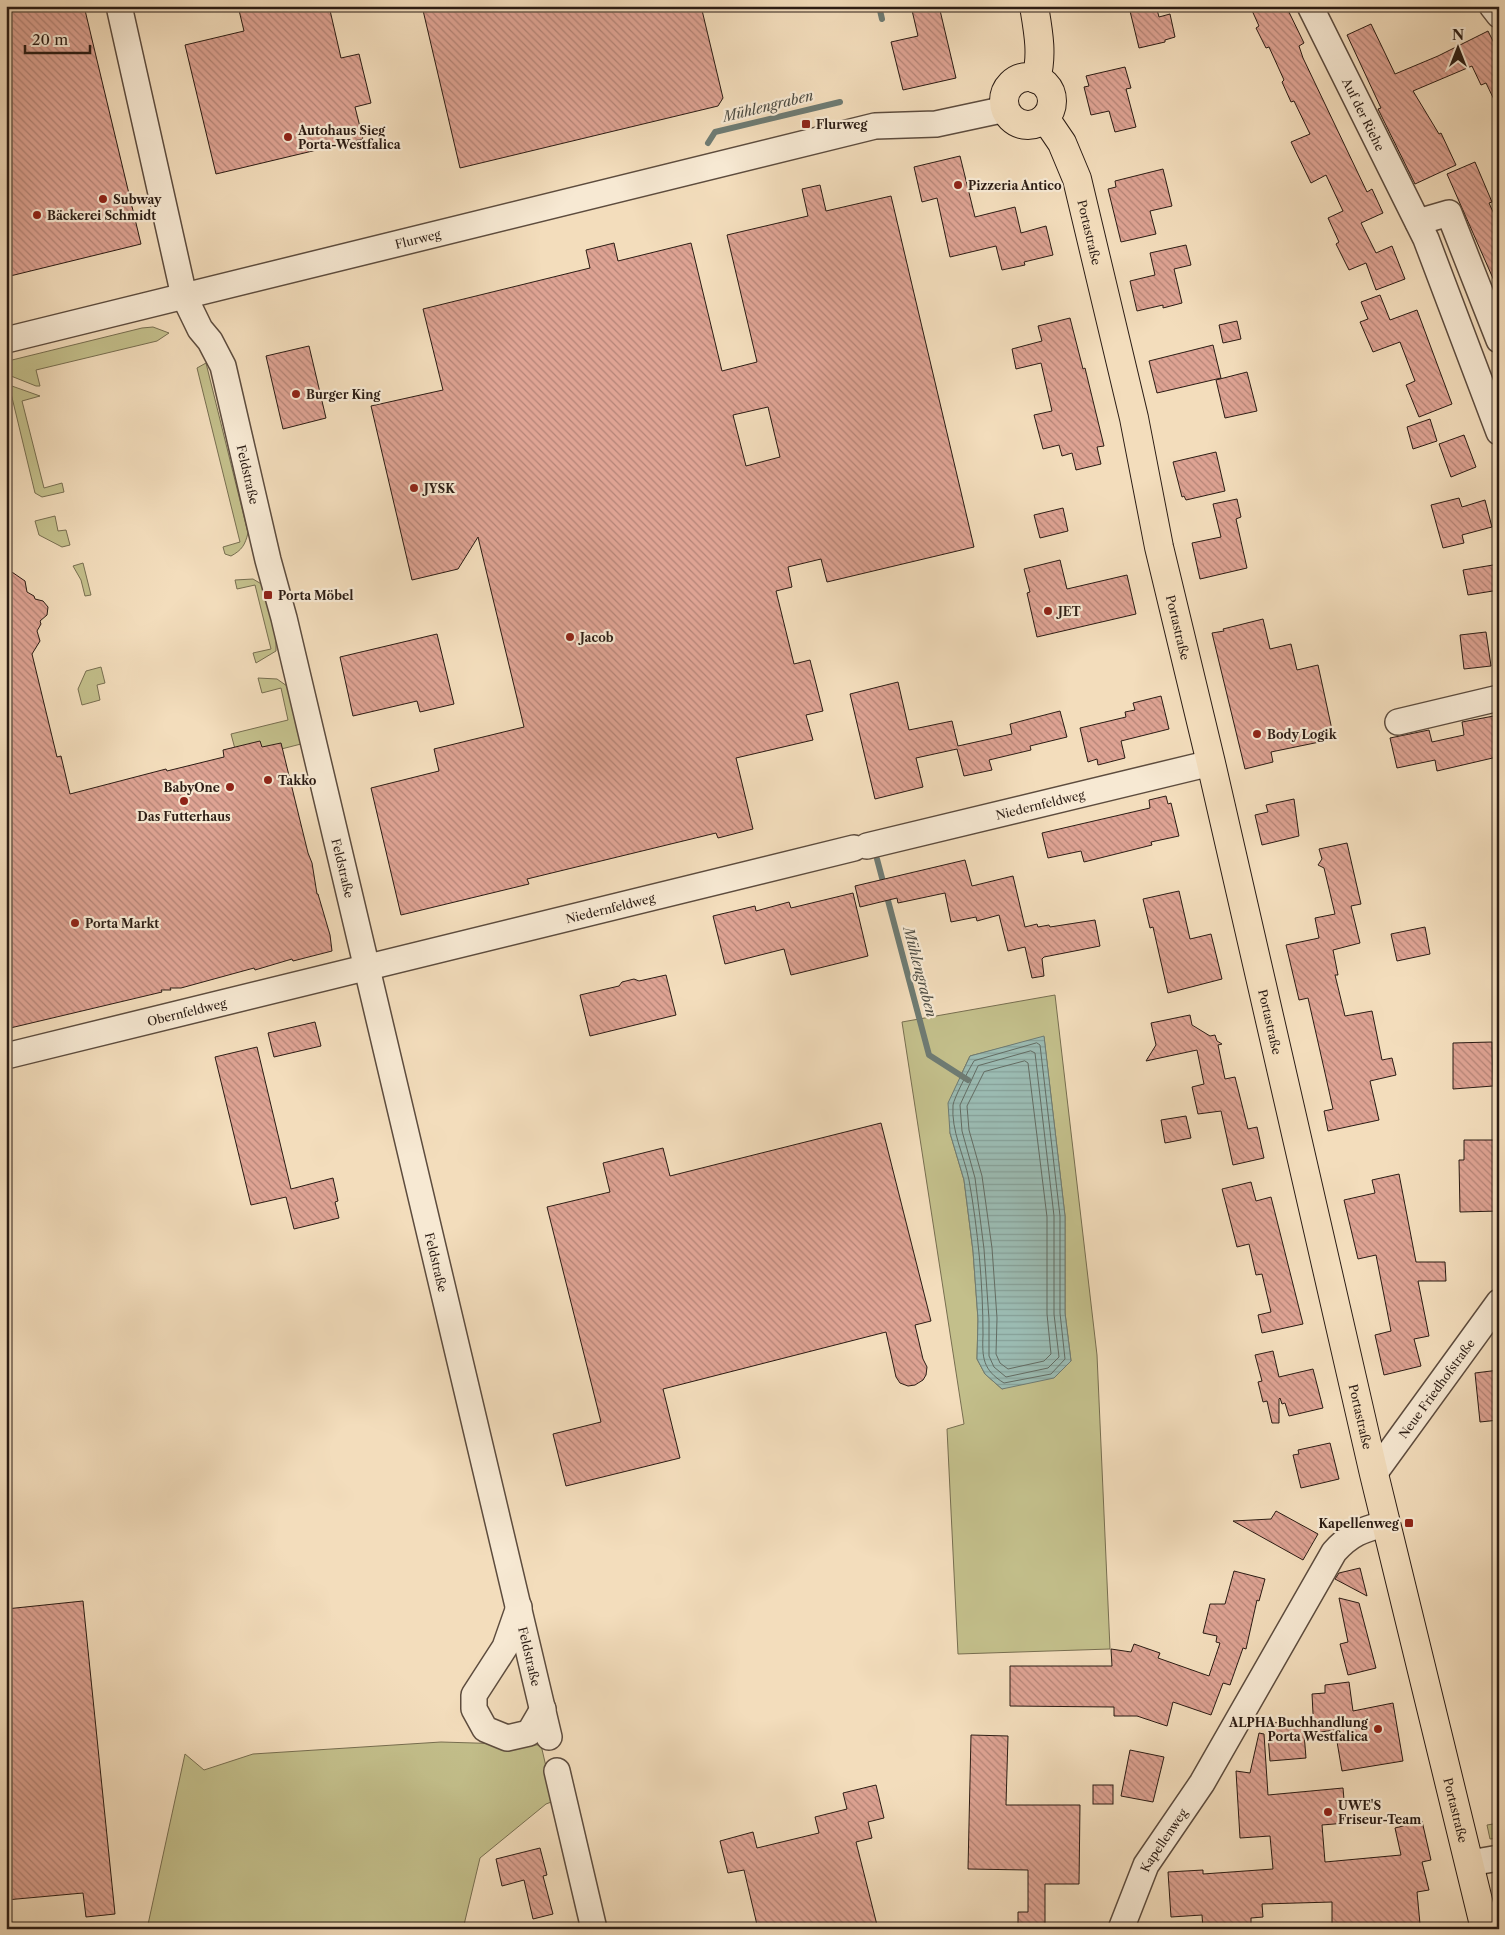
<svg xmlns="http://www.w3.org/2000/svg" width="1505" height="1935" font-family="'Libre Caslon Text',serif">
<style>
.grass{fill:#c3bf8b;stroke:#776e50;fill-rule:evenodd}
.water{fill:url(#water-rules);stroke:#6e7b73}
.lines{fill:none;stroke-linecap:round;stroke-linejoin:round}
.shore{stroke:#636c63;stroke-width:1}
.stream{stroke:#6e7b73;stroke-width:6}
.building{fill:url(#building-back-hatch);stroke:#2b1c14;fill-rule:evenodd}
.minor-casing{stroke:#5d4c3e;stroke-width:28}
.major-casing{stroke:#2b1c14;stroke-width:30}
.minor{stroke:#f7e9d3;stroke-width:25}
.major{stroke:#f3ddbc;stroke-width:28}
.poi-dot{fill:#8f2418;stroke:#f7e9d3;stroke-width:2}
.labels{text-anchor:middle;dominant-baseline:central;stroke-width:4.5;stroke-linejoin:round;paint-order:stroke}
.street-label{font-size:12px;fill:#2b1c14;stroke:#f7e9d3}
.poi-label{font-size:12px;font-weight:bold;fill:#2b1c14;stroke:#f7e9d3;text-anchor:start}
.water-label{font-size:14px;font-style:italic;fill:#4d4c43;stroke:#f7e9d3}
</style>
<defs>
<pattern id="water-rules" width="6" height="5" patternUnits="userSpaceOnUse" patternTransform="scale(1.25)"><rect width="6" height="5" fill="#9bbbb2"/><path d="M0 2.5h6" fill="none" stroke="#86a098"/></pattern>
<pattern id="building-back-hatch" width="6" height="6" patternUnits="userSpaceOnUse" patternTransform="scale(1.25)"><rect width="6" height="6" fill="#dea393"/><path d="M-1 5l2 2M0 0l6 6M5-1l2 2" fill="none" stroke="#b48477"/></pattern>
</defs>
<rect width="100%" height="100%" fill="#f3ddbc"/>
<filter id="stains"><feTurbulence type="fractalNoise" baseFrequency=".004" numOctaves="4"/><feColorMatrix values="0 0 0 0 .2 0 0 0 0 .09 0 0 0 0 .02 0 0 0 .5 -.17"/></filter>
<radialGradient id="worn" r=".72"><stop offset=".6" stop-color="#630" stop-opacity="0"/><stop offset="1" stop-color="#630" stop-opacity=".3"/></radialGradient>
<g class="grass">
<polygon points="153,327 169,333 157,341 36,370 40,386 36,386 11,376 8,361 142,328"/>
<path d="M206 363 248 533C245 545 242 550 231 556L225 554 223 547 240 542 197 368Z"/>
<polygon points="9,385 40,396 22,401 44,488 62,483 64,492 42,497 35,493"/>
<polygon points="55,516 58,531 66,530 70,545 62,547 39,535 35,521"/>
<polygon points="83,563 91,595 85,596 81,580 73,566"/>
<polygon points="253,579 263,585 276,635 276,651 256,663 253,653 271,649 255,585 237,589 235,580"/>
<polygon points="101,667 105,683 97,685 100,700 82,705 78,689 86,671"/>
<polygon points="258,678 277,679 287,686 301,744 238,760 231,734 288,720 281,688 262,693"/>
<path d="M1055 995 1097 1355 1110 1649 958 1654 947 1429 964 1424 902 1022ZM1044 1037 1065 1216V1313L1071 1361 1002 1389 985 1374 977 1359 978 1319 973 1251 964 1180 950 1133 961 1075 970 1056Z"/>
<polygon points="441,1742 541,1745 554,1801 546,1804 480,1858 463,1929 147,1929 185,1754 204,1770 253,1754"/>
<polygon points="1499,1823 1499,1838 1490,1839 1487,1825"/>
</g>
<polygon class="water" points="1044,1036 1065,1216 1065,1313 1071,1361 1054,1378 1002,1389 985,1374 977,1359 978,1319 973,1251 964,1180 950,1133 948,1103 970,1056"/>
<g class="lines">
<g class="shore">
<path d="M1037 1043 1040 1045 1060 1216V1313L1065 1359 1051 1374 1004 1383C983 1370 982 1358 983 1335 983 1284 978 1230 969 1180 964 1155 951 1131 953 1105 954 1098 969 1069 974 1061Z"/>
<polygon points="1031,1051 1035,1053 1054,1216 1054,1314 1059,1357 1048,1368 1006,1377 994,1367 989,1356 989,1319 984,1249 975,1178 962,1131 960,1105 978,1066"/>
<polygon points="1025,1061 1028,1063 1047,1217 1047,1314 1051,1354 1044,1361 1008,1369 1000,1363 996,1354 997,1318 992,1248 982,1176 969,1130 967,1106 984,1072"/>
</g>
<g class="stream">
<polyline points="879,6 882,19"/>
<polyline points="708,143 715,132 840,102"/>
<polyline points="877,859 929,1055 968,1080"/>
</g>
</g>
<g class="building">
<polygon points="6,6 84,6 141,244 6,277"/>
<polygon points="238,6 329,6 341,58 359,54 371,103 355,107 363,139 216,174 185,45 244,31"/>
<polygon points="422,6 701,6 723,98 718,106 460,168"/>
<polygon points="911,6 939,6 956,78 903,90 891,42 918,36"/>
<polygon points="1149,6 1156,6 1159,17 1170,14 1175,37 1165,40 1165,42 1139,48 1130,11"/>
<polygon points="1250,6 1286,6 1304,43 1299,46 1303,58 1367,192 1372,189 1383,213 1361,223 1376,253 1392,246 1405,279 1376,290 1366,263 1349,270 1336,244 1339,242 1328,218 1343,211 1326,175 1311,183 1291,142 1310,134 1294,101 1291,102 1282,82 1284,80 1269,47 1266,48 1256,28 1259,26"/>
<polygon points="1371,24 1395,74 1438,56 1488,31 1499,53 1499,110 1486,83 1481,85 1472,66 1413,91 1439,134 1441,133 1456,165 1415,184 1378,109 1381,108 1347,35"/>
<polygon points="1125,67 1131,88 1126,89 1136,127 1115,132 1109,111 1091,115 1084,87 1089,86 1086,76"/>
<polygon points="960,156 975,217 1015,207 1021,233 1046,226 1053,255 1024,262 1025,265 1002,270 996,246 950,257 937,198 922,202 914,167"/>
<polygon points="1475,162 1492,202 1489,203 1499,225 1499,292 1447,174"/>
<polygon points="1163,169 1172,206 1150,211 1156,234 1121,242 1108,189 1116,187 1115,181"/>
<path d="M820 185 826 211 891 196 974 547 827 582 821 559 788 567 792 587 776 591 794 664 810 660 823 711 806 715 813 740 736 758 753 829 718 838 716 833 527 879 529 884 401 915 371 788 439 771 434 749 524 727 478 537 458 569 412 580 371 406 443 390 423 309 590 268 586 250 614 243 618 261 691 243 722 371 757 362 727 235 808 216 802 189ZM768 407 780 457 746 466 733 415Z"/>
<polygon points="1186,245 1191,265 1174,269 1182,303 1163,308 1163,305 1137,311 1130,281 1155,275 1150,253"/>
<polygon points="1380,295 1390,320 1417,310 1452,404 1419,417 1406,385 1415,381 1400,342 1373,352 1360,322 1368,319 1361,302"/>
<polygon points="1070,318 1083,369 1085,368 1104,446 1097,447 1101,464 1076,470 1072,453 1062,456 1059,445 1043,449 1034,415 1052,411 1041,363 1016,369 1012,349 1042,341 1038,326"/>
<polygon points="1237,321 1241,339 1223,343 1219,325"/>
<polygon points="1213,345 1221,378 1157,393 1149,361"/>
<polygon points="309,346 326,418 283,429 266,356"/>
<polygon points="1247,372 1257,411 1225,418 1216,380"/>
<polygon points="1430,419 1437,441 1413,449 1407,427"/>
<polygon points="1464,435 1476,467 1451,477 1439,444"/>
<polygon points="1216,452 1225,491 1186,500 1184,496 1182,497 1173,462"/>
<polygon points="1459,498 1462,507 1485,500 1492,527 1462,535 1464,543 1443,548 1431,505"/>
<polygon points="1237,499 1241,517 1236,519 1247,568 1200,579 1192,543 1221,537 1213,504"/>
<polygon points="1063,508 1068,531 1040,538 1034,515"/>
<polygon points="1060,560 1067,589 1127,575 1136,614 1037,637 1027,593 1030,592 1024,569"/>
<polygon points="1499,564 1499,590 1468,595 1463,570"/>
<polygon points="6,568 25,581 27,592 34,596 35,599 43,601 48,607 47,615 40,621 41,624 37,631 40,641 32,654 57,757 61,756 70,794 166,769 167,771 224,757 223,750 260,741 262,747 281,743 308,853 312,863 317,894 318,894 330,935 332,951 293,961 292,959 255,970 254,968 181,988 170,988 171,990 161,990 162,992 6,1029"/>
<polygon points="1263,619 1270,649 1291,644 1297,670 1318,665 1334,739 1271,752 1273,762 1245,769 1212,633 1224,631 1223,629"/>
<polygon points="1486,632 1491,666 1464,669 1460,635"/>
<polygon points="437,634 454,704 420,712 417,701 353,716 340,657"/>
<polygon points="898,682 909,730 952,721 958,746 1012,734 1010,724 1060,711 1067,737 1030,746 1031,750 989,760 992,770 964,776 957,749 916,758 923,787 875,799 850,694"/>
<polygon points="1161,696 1169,729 1121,741 1125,758 1098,765 1097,759 1088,762 1080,728 1126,717 1125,712 1135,710 1133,703"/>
<polygon points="1499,715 1499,742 1494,743 1497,757 1437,771 1435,760 1397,768 1390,738 1429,730 1432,742 1464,735 1462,722"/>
<polygon points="1166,796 1168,804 1171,803 1179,836 1151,842 1152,845 1084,862 1081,851 1048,858 1042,833 1150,808 1149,800"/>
<polygon points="1294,799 1299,836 1262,845 1255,815 1268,812 1266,805"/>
<polygon points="1347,843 1361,904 1351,906 1360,943 1333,950 1338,975 1335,975 1345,1016 1372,1011 1382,1060 1392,1058 1396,1075 1370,1081 1379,1120 1328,1131 1324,1111 1333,1109 1325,1073 1308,998 1299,1000 1286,945 1319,938 1315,918 1335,914 1324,868 1318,865 1322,859 1319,849"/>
<polygon points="965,860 972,886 1013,876 1025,927 1037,924 1038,927 1049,925 1050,927 1095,920 1100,946 1044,957 1042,959 1044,976 1032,978 1025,947 1008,951 999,915 977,921 976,917 951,922 945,893 898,903 897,898 860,907 855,886"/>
<polygon points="1179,891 1190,939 1211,934 1222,979 1168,993 1153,927 1150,928 1143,899"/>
<polygon points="853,893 868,956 791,975 784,949 725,964 713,916 755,906 756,911 789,902 791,908"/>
<polygon points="1425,927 1430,954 1397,961 1391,934"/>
<polygon points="666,975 676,1015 590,1036 580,995 619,986 622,982 634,979 639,981"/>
<polygon points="1190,1015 1192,1025 1210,1036 1215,1035 1217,1041 1222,1044 1218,1045 1225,1079 1235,1077 1248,1129 1257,1127 1264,1158 1233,1165 1221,1111 1198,1114 1192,1087 1204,1084 1197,1050 1146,1061 1156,1045 1151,1023"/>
<polygon points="315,1022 321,1046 274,1057 268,1033"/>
<polygon points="1492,1042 1493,1086 1453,1089 1453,1043"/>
<polygon points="257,1047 291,1189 333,1178 338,1201 335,1202 339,1218 294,1229 286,1197 251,1205 215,1057"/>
<polygon points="1186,1116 1191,1138 1165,1143 1161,1120"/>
<polygon points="881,1123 931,1321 915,1325 923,1359 927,1367 926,1375 923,1380 915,1385 908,1386 900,1383 896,1377 886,1332 663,1389 680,1458 566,1486 553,1434 601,1422 547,1207 610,1192 603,1163 663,1148 670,1176"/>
<polygon points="1464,1140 1495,1140 1496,1159 1499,1159 1499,1211 1460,1212 1459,1160 1464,1160"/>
<polygon points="1399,1174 1416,1262 1445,1262 1446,1281 1418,1281 1429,1336 1414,1339 1421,1366 1384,1375 1375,1335 1391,1331 1376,1255 1358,1259 1344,1200 1375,1193 1372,1180"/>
<polygon points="1251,1182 1256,1201 1271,1197 1303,1324 1262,1333 1258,1315 1271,1312 1262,1274 1256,1275 1249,1244 1237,1247 1222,1189"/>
<polygon points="1273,1351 1279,1377 1313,1369 1323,1408 1289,1416 1285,1403 1282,1404 1280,1398 1279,1399 1279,1423 1272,1423 1267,1401 1263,1402 1258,1382 1262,1381 1255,1355"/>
<polygon points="1499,1370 1499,1420 1480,1422 1475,1373"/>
<polygon points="1330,1443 1339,1479 1301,1488 1293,1455 1299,1454 1298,1450"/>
<polygon points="1276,1511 1318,1534 1303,1560 1233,1521 1271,1519"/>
<polygon points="1360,1568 1367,1596 1335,1579 1339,1573"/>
<polygon points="1234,1571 1265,1579 1259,1601 1257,1600 1246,1649 1243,1648 1230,1685 1223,1683 1211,1715 1173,1702 1167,1726 1137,1716 1114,1716 1114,1707 1010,1706 1010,1666 1112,1666 1111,1649 1131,1652 1134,1644 1160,1653 1158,1658 1209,1676 1220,1643 1216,1642 1217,1636 1203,1633 1210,1604 1225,1604"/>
<polygon points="1339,1598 1359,1603 1376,1668 1348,1675 1340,1644 1348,1642"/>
<polygon points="83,1601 115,1914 86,1917 83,1893 6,1900 6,1609"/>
<polygon points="1349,1682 1353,1711 1393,1703 1403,1761 1342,1771 1335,1730 1314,1733 1312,1694 1325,1693 1325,1685"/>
<polygon points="1303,1721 1306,1758 1270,1761 1267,1723"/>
<polygon points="1259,1733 1264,1734 1268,1795 1343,1788 1346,1823 1322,1825 1325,1862 1401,1855 1395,1828 1422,1821 1431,1860 1422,1862 1429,1890 1417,1892 1420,1924 1369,1929 1332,1929 1332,1902 1262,1904 1263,1917 1251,1918 1251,1929 1203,1929 1202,1915 1171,1917 1168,1872 1203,1870 1203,1874 1273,1869 1270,1836 1240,1838 1236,1771 1250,1773"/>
<polygon points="971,1735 1008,1736 1006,1805 1080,1805 1079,1884 1045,1884 1045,1929 1018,1929 1018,1912 1028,1912 1028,1870 968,1869"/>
<polygon points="1130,1750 1164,1757 1153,1802 1121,1796"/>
<polygon points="876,1785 884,1818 868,1822 872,1838 856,1842 878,1929 758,1929 744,1870 728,1873 720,1841 753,1832 757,1848 819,1833 815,1817 847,1809 843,1793"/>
<rect x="1093" y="1785" width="20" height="19"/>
<polygon points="540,1848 547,1875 543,1876 553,1914 533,1919 524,1880 502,1886 496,1859"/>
</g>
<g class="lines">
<defs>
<g id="minor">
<path id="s1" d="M119 6 184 296 200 329 210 341 223 366 268 560 284 618 549 1737"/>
<path id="s2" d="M1310 6 1426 239 1499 432"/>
<polyline points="1492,6 1499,15"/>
<polyline points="1418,222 1449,213 1499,340"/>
<path id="s3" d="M6 340 875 126 936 124 1006 109"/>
<polyline points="1398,722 1499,698"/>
<path id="s4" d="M867 846 1211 763"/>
<path id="s5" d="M6 1056 854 848"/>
<path id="s6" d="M1374 1474 1499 1302"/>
<polyline points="519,1607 505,1647 474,1695 474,1709 485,1729 507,1738 529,1733 543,1709"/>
<polyline points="557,1771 594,1929"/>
<polyline points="1470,1863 1499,1858"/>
<path id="s7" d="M1121 1929 1146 1865 1202 1783 1334 1552C1351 1533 1362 1530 1387 1523"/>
</g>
<g id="major">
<path d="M1034 6C1038 30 1043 55 1036 79"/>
<circle cx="1028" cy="101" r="24"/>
<path id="s8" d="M1045 118 1062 143 1077 179 1134 418 1159 547 1211 763 1374 1474 1485 1929"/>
</g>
</defs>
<use href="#minor" class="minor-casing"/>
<use href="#major" class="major-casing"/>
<use href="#minor" class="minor"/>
<use href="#major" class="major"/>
</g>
<g class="poi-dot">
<rect x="801" y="119" width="10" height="10" rx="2.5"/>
<circle cx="288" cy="137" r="5"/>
<circle cx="958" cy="185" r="5"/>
<circle cx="103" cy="199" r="5"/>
<circle cx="37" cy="215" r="5"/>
<circle cx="296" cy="394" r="5"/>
<circle cx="414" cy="488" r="5"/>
<rect x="263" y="590" width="10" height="10" rx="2.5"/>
<circle cx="1048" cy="611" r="5"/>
<circle cx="570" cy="637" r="5"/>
<circle cx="1257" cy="734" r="5"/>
<circle cx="268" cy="780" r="5"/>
<circle cx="230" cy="787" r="5"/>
<circle cx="184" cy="801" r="5"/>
<circle cx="75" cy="923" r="5"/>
<rect x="1404" y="1518" width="10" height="10" rx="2.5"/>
<circle cx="1378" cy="1729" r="5"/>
<circle cx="1328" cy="1812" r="5"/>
</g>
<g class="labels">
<g class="street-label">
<text stroke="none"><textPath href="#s2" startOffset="121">Auf der Riehe</textPath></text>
<text stroke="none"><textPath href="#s8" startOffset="124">Portastraße</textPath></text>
<text stroke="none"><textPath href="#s3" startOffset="424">Flurweg</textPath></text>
<text stroke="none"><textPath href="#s1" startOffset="489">Feldstraße</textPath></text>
<text stroke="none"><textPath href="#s8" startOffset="529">Portastraße</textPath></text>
<text stroke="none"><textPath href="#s4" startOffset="178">Niedernfeldweg</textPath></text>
<text stroke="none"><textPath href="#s1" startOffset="894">Feldstraße</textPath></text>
<text stroke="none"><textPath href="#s5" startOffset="622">Niedernfeldweg</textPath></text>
<text stroke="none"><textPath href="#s5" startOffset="186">Obernfeldweg</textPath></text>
<text stroke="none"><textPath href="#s8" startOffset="934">Portastraße</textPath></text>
<text stroke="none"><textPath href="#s1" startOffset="1299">Feldstraße</textPath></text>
<text stroke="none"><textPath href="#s6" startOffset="106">Neue Friedhofstraße</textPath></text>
<text stroke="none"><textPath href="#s8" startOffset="1339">Portastraße</textPath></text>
<text stroke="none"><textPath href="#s1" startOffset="1704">Feldstraße</textPath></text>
<text stroke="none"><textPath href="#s8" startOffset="1744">Portastraße</textPath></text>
<text stroke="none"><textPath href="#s7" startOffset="99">Kapellenweg</textPath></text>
</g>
<g class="poi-label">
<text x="816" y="124">Flurweg</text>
<text x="298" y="130">Autohaus Sieg<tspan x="298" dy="14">Porta-Westfalica</tspan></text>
<text x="968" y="185">Pizzeria Antico</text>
<text x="113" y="199">Subway</text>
<text x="47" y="215">Bäckerei Schmidt</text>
<text x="306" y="394">Burger King</text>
<text x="424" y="488">JYSK</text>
<text x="278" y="595">Porta Möbel</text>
<text x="1058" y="611">JET</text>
<text x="580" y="637">Jacob</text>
<text x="1267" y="734">Body Logik</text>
<text x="278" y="780">Takko</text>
<text x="220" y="787" text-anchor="end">BabyOne</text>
<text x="184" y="816" text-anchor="middle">Das Futterhaus</text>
<text x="85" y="923">Porta Markt</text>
<text x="1399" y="1523" text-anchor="end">Kapellenweg</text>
<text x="1368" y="1722" text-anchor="end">ALPHA Buchhandlung<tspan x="1368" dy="14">Porta Westfalica</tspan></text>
<text x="1338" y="1805">UWE'S<tspan x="1338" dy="14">Friseur-Team</tspan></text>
</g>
<g class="water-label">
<text transform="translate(768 106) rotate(-14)">Mühlengraben</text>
<text transform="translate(920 972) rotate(75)">Mühlengraben</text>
</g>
</g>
<rect width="1505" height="1935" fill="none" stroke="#f3ddbc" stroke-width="25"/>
<rect x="8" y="8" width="1490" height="1920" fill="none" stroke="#2b1c14" stroke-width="2.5"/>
<rect x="12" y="12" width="1480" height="1910" fill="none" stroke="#2b1c14"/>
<g transform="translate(1458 48)" stroke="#f7e9d3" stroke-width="4" paint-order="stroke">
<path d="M0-4L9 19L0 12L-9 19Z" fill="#2b1c14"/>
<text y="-8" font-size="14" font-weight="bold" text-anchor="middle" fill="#2b1c14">N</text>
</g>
<path d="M25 45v8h65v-8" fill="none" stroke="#2b1c14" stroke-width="2.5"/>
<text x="32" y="45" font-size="15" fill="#2b1c14" stroke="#f7e9d3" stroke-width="4" paint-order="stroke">20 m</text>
<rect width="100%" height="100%" filter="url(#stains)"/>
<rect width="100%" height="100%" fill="url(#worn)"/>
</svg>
